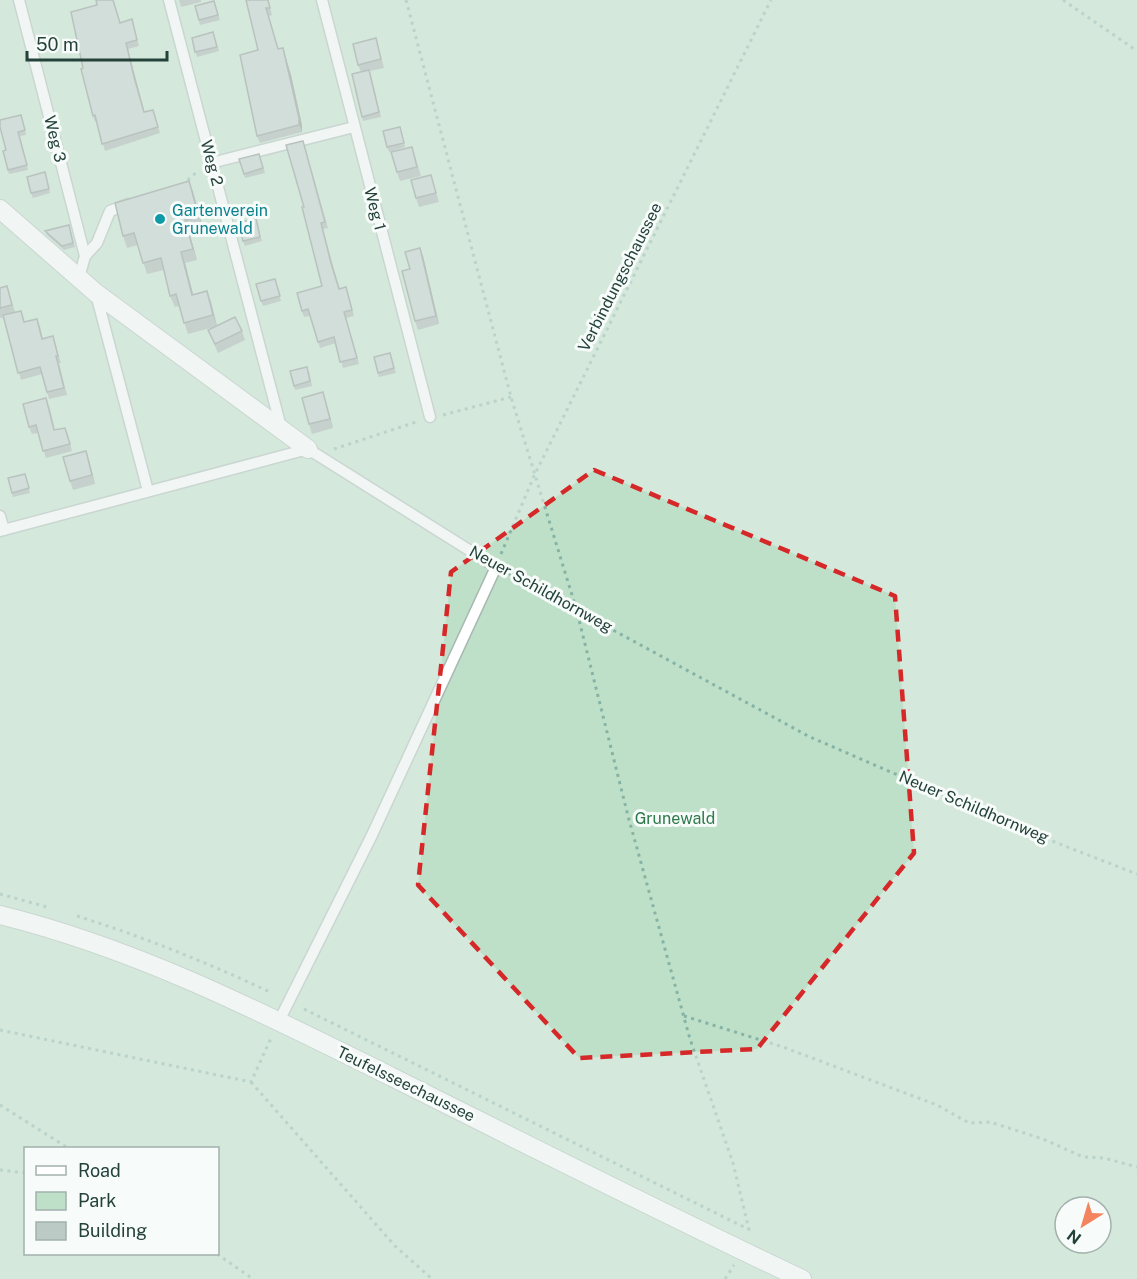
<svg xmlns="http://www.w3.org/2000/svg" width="1137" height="1279" font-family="'Public Sans',sans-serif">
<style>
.green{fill:#bfe0c8;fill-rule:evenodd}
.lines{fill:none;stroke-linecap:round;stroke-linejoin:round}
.service-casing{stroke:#a8b8b2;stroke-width:13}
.minor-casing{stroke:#a8b8b2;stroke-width:20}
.path{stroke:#86b3a5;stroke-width:3;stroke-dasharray:3 4.5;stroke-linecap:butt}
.service{stroke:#fff;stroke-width:10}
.minor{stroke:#fff;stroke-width:18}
.wall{fill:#a1aea9}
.shaded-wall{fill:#838d89}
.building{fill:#bbcac4;stroke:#838d89;stroke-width:1.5}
.marked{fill:none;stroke:#d62828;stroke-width:4.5;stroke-dasharray:12 8;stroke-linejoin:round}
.culture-dot{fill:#0f9aa8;stroke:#f7fbf9;stroke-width:2}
.labels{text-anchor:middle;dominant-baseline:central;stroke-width:6;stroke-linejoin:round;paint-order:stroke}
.street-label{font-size:16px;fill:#24423a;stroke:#f7fbf9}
.culture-label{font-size:16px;fill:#0d838f;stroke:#f7fbf9;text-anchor:start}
.park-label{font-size:16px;fill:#2d7a4b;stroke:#f7fbf9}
</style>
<rect width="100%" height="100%" fill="#e6efeb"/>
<path class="green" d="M0 0H1137V1279H0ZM26 1148H218V1254H26ZM1065 1207H1101V1243H1065Z"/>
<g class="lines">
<defs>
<g id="service">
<polyline points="19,0 85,256 79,278"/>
<polyline points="169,0 282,431"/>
<polyline points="322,0 430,417"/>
<polyline points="211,163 354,127"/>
<polyline points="85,256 97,243 110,211 128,204"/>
<polyline points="96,294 148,491"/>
<polyline points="0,516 4,530"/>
<polyline points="0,531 308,449 496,567 372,835 279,1021"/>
</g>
<g id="minor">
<polyline points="0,209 96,293 308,449"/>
<path d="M0 915C138 949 265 1014 392 1077 528 1145 664 1214 802 1279"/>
</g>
</defs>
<use href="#service" class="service-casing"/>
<use href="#minor" class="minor-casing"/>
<g class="path">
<polyline points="406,0 511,397 576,608 628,816 690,1039 733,1163 749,1230 748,1234"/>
<polyline points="1063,0 1137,51"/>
<polyline points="182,185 199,170"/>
<polyline points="443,415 511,397"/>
<polyline points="334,449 416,422"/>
<polyline points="501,554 534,476 771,0"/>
<polyline points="508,573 810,737 1034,834 1137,874"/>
<polyline points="0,894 47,907"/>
<path d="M77 916C144 937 208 963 272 993"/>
<polyline points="304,1009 748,1229"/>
<polyline points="684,1016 783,1047 937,1105 969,1123 990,1122 1043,1139 1083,1157 1104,1158 1137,1167"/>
<polyline points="0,1030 251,1082 272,1036"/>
<polyline points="251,1082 395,1246 432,1279"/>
<polyline points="0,1105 68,1148"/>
<polyline points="0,1170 26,1173"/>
<polyline points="217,1254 253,1279"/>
<polyline points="725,1279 734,1265"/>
</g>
<use href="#service" class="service"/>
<use href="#minor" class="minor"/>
</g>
<g class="wall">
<polygon points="179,0 201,0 201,2 181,7"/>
<polygon points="246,0 268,0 272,15 269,16 278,49 285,55 291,75 302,125 302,132 260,143 257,136 258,50"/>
<polygon points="214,1 220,20 200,25 195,6"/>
<polygon points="97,5 121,22 134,26 139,46 128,49 136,83 144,112 155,116 160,133 105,151 96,121 95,122 93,116 83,68"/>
<polygon points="213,32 219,51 197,57 192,38"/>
<polygon points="376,38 384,68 370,71 381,117 363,121 362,117 361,72 358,65"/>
<polygon points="21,115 26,135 20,136 28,170 9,174 8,170 6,150"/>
<polygon points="400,127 405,147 389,152 387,147"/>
<polygon points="305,147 328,228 323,229 334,269 340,289 348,293 354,316 346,318 359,364 343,368 336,343 320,348 310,316 304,317 302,311 322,286"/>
<polygon points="259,154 265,173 245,178 239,159"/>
<polygon points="415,156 421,176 400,181 397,172"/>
<polygon points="431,175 439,202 419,207 416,198"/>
<polygon points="46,177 50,193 33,198 31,193"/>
<polygon points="189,181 193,192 203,228 189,232 197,260 185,263 193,294 207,291 217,326 242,331 245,340 218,353 208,330 214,327 188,334 179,306 175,307 170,296 164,270 147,274 138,245 127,248 123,236"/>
<polygon points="256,218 262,241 245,246 243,241"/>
<polygon points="69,225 75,247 64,250 47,235 45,231"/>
<polygon points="423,256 439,324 418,330 415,321 410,269"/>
<polygon points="275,279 281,301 263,306 261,301"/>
<polygon points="7,286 15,312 25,322 40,326 43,339 53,336 61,363 59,363 67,395 49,399 42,374 21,380 4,317 0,318 0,288"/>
<polygon points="390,353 396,373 379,377 378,373"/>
<polygon points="309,371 312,386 295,390 294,386"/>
<polygon points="326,402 333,428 312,434 309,424"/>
<polygon points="49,405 55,430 68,435 72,451 46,458 38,433 32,434 29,427"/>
<polygon points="86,451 95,484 73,490 70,481"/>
<polygon points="25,474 30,493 13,497 8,478"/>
</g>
<g class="shaded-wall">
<polygon points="126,43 128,49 146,118 134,77"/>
<polygon points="283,48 291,75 302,125 302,132 299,125"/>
<polygon points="189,181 193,192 203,228 199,217"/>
<polygon points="185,220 189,232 197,260 193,249"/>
<polygon points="420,248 423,256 439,324 436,316"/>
<polygon points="181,252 185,263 196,306 192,295"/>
<polygon points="207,291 211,302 217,326 213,315"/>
<polygon points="323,392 326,402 333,428 330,419"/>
<polygon points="86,451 89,460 95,484 92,475"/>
</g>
<g class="building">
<polygon points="96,0 113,0 120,23 132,19 137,40 126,43 134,77 144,112 153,110 158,127 102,144 95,115 93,116 81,69 83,68 71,12 97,5"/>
<polygon points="246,0 268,0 270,8 266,8 278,49 283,48 299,118 299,125 257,136 240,55 258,50"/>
<polygon points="214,1 218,15 199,20 195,6"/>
<polygon points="213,32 217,47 195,52 192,38"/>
<polygon points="376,38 381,59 358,65 353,44"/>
<polygon points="369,70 379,112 362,117 352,74"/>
<polygon points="21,115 25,130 18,132 27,165 8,170 3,151 6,150 0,127 0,120"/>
<polygon points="400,127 404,143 387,147 383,131"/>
<polygon points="303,141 325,222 321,223 331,263 339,289 346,287 352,310 344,312 357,358 340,362 334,337 318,342 308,309 302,311 297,293 322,286 302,207 304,207 286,145"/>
<polygon points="412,147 417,167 397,172 391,152"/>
<polygon points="259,154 263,168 244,174 239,159"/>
<polygon points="45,172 49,189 31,193 27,177"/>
<polygon points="431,175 436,193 416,198 411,180"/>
<polygon points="189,181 199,217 185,220 193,249 181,252 192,295 207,291 213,315 184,323 176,294 170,296 161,258 143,263 134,233 123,236 115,203"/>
<polygon points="256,218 260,237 243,241 238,223"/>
<polygon points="69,225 73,243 62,246 45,231"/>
<polygon points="420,248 436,316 415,321 402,271 410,269 405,252"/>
<polygon points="275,279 280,296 261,301 256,284"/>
<polygon points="7,286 12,305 0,308 0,288"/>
<polygon points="21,311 24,322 37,319 42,339 53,336 58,356 56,356 64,388 47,392 40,367 18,373 3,315"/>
<polygon points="235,317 242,331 215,344 208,330"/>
<polygon points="390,353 394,368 378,373 374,357"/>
<polygon points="307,367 310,381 294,386 290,371"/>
<polygon points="323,392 330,419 309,424 302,398"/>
<polygon points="46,398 54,430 65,428 70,444 43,451 36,425 29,427 23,404"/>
<polygon points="86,451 92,475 70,481 63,457"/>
<polygon points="25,474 29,488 12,493 8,478"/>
</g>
<path d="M0 0H1137V1279H0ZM594 470 895 596 914 853 757 1049 579 1058 418 885 451 572Z" fill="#e6efeb" fill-opacity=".55" fill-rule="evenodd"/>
<path class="marked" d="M594 470 895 596 914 853 757 1049 579 1058 418 885 451 572Z"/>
<circle class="culture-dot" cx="160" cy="219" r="6"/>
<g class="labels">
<g class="street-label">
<text transform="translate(55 139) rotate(76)">Weg 3</text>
<text transform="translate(212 163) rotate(75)">Weg 2</text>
<text transform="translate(375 209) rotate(75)">Weg 1</text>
<text transform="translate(620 277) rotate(-63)">Verbindungschaussee</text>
<text transform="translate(541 589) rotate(29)">Neuer Schildhornweg</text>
<text transform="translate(974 807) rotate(23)">Neuer Schildhornweg</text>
<text transform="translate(406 1084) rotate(26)">Teufelsseechaussee</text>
</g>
<g class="culture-label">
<text x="172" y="210">Gartenverein<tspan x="172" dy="18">Grunewald</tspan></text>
</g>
<g class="park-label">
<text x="675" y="818">Grunewald</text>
</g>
</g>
<rect x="24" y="1147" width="195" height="108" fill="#f7fbf9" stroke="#a3b1ad" stroke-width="1.5"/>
<rect x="36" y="1166" width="30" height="9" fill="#ffffff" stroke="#a3b1ad" stroke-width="1.5"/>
<text x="78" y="1177" font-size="18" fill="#24423a">Road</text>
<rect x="36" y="1192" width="30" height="18" fill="#bfe0c8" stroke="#a3b1ad" stroke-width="1.5"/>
<text x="78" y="1207" font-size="18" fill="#24423a">Park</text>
<rect x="36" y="1222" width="30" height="18" fill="#bbcac4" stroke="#a3b1ad" stroke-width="1.5"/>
<text x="78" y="1237" font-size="18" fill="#24423a">Building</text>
<g transform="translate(1083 1225) rotate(217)"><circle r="28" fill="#f7fbf9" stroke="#a3b1ad" stroke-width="1.5"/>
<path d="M0-4.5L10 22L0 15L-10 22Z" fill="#f4845f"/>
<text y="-9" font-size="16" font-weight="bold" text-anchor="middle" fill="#24423a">N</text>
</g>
<path d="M27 51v9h140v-9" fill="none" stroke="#24423a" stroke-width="3"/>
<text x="36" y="51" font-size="18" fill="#24423a" stroke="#f7fbf9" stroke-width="4.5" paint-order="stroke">50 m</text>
</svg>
